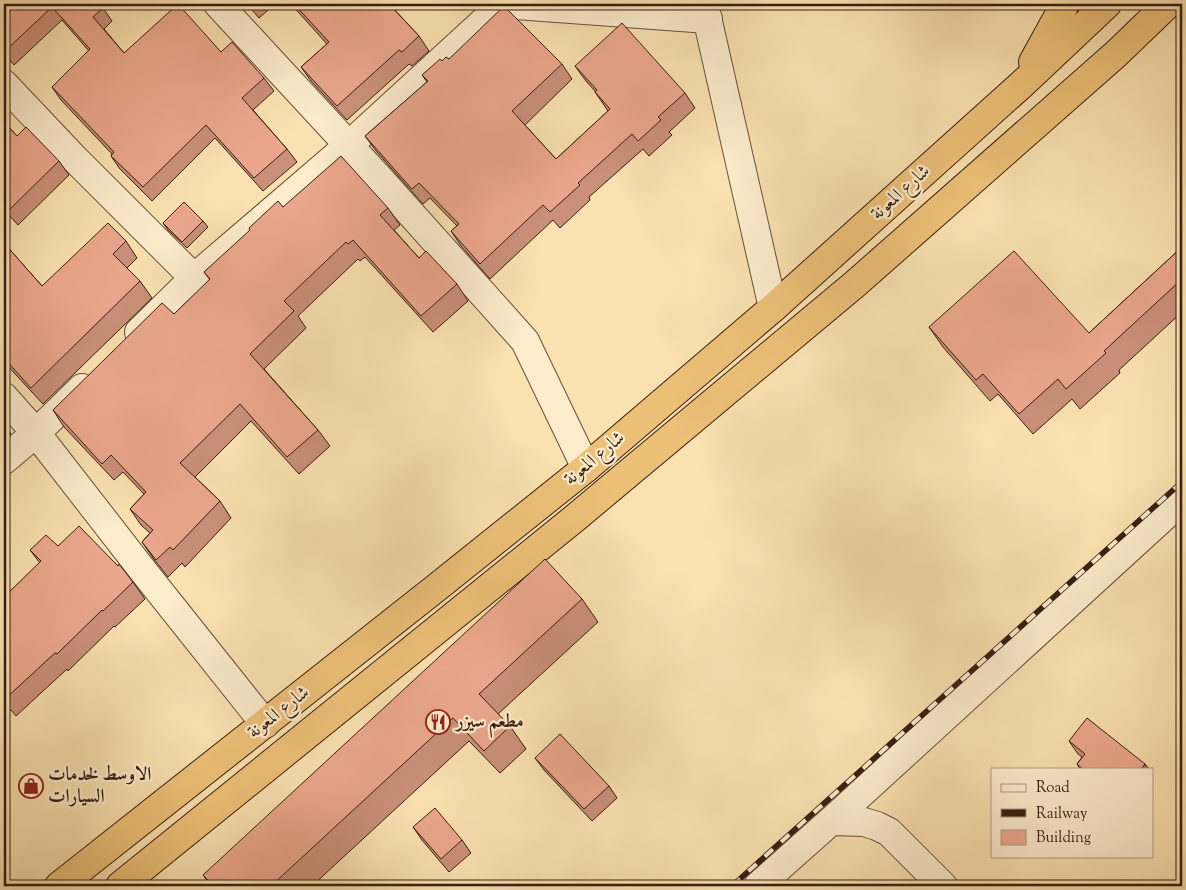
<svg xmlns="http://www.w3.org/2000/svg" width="1186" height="890" font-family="'Sorts Mill Goudy',Amiri,serif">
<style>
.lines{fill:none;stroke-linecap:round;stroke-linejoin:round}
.minor-casing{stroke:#684f3a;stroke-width:30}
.highway-casing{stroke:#371e13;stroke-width:30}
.minor{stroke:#fceccc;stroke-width:28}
.highway{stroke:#edc078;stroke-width:28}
.rail-casing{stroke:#371e13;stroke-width:5.5}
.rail{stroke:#fceccc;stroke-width:4;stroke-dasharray:11;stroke-linecap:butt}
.wall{fill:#ca9079;stroke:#371e13}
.shaded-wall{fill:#a47563;stroke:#371e13}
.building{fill:#eba78d;stroke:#371e13}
.labels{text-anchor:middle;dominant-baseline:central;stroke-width:4.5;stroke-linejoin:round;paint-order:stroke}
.street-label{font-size:19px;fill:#371e13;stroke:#fceccc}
.poi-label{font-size:19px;font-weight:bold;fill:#371e13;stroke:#fceccc;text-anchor:start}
</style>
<rect width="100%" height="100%" fill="#fae1b0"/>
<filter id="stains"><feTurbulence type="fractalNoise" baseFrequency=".004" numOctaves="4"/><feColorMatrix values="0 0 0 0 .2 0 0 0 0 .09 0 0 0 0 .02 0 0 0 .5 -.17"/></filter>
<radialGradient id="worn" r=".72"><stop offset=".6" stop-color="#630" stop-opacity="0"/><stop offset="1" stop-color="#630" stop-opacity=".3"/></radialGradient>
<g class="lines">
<defs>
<g id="minor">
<polyline points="218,4 378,177 525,341 586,468"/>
<polyline points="502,4 708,19"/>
<polyline points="704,4 773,308"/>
<polyline points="4,84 75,159 194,278"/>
<polyline points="139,332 194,278 348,146 503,4"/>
<polyline points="4,397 36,433 144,572 265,724"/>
<polyline points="4,460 36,433 82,388"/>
<polyline points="831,821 1182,500"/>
<polyline points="758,886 831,821 864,822 877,826 889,832 943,886"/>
</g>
<g id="highway">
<polyline points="1033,62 1065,4"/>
<polyline points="59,886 436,588 586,468 773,308 1021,85 1107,4"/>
<polyline points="120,886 575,518 855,284 1116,54 1168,4"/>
</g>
</defs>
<use href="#minor" class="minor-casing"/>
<use href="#highway" class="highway-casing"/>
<use href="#minor" class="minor"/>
<use href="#highway" class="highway"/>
<defs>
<polyline id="rail" points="732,886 1182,482"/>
</defs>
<use href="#rail" class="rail-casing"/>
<use href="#rail" class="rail"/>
</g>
<g class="wall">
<polygon points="4,4 103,8 112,21 104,29 124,53 221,52 264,78 274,91 253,110 287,149 297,162 263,191 215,138 152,201 120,169 111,156 112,154 61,100 52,87 89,51 62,20 14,65 4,53"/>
<polygon points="247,4 275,4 259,18"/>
<polygon points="291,4 396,4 392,7 419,36 429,51 412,66 409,64 347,120 311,81 301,67 327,44"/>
<polygon points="449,59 562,64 572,79 525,125 556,159 608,111 595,92 595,91 586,81 575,66 685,93 695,108 669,132 672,135 649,156 643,149 589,197 590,200 560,228 553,220 490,279 461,246 451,231 457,226 430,198 423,204 376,151 365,136 427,82 422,75 442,61"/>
<polygon points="4,122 17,136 59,161 69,175 18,225 4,210"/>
<polygon points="283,207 388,208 400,225 394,230 419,258 457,284 468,301 433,332 365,257 360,261 358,259 298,316 306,328 264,369 318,430 330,446 299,474 251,421 195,477 220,501 231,518 185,567 182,563 168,577 153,558 142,542 150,533 141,525 130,509 144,494 123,472 114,480 64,427 53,410 174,314 210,280 204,272"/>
<polygon points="203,221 208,227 187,248 168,230 163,223"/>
<polygon points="126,241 137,258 127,268 140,281 152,298 43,404 4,362 4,243 42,286"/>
<polygon points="1182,247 1182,312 1119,370 1120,373 1080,409 1072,399 1033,434 998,394 990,401 943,347 929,327 1089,333"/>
<polygon points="4,423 11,434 4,440"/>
<polygon points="58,546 133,582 145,599 115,627 114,626 68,671 67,669 16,716 11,710 4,717 4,597 40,563 30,550"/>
<polygon points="582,599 598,622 498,714 510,726 526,749 500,773 469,741 312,886 211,886 203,875"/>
<polygon points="1069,741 1149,769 1080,769 1077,764 1082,757 1078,754"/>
<polygon points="535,758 609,786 617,798 592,821 544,770"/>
<polygon points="413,827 462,840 471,853 449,872 422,840"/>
</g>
<polygon class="shaded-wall" points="1145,764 1149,769 1141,769"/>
<g class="building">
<polygon points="4,4 99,4 103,8 93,17 124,53 178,4 221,52 232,42 264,78 242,98 287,149 254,178 206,125 143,187 111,156 114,152 52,87 90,49 52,7 5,51 4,50"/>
<polygon points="294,4 389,4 419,36 402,52 399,50 337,106 301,67 329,42"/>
<polygon points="504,6 562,64 512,111 556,159 610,109 595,92 597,90 575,66 622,23 685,93 658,117 661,120 638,141 632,134 578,183 580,185 550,212 543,205 480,264 451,231 459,224 419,183 412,189 365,136 428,81 422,75 440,59 442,61 446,57 449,59"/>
<polygon points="4,122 17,136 26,127 59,161 8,211 4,206"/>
<polygon points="341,156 388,208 380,215 419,258 426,251 457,284 421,316 353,240 348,244 346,242 284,301 294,311 250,354 318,430 287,457 240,404 180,463 220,501 173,550 170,547 156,560 142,542 153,530 130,509 146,492 111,455 102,464 53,410 162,303 174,314 210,279 204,272 250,230 249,228 278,201 283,207"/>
<polygon points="184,202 203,221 182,242 163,223"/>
<polygon points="108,223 126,241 113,254 140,281 31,388 4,358 4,243 42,286"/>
<polygon points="1182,247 1182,279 1104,351 1106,353 1066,389 1058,379 1019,414 983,374 976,380 929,327 1014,251 1089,333"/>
<polygon points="79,526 118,566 119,564 133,582 103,611 102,610 57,654 55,653 5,699 4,698 4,597 41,561 30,550 46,535 58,546"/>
<polygon points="545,559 582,599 479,694 510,726 484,751 453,718 271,886 213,886 203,875"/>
<polygon points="1087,718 1145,764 1141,769 1083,769 1077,764 1085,754 1069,741"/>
<polygon points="560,734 609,786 584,809 535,758"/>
<polygon points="435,808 462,840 441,859 413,827"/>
</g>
<defs>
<symbol id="restaurant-ring" viewBox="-11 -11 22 22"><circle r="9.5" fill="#fceccc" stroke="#8f2418" stroke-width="1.5"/><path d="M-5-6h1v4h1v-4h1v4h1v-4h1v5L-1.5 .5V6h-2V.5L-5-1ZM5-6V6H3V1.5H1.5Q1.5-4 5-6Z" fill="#8f2418"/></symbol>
<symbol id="shop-ring" viewBox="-11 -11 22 22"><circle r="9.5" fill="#fceccc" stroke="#8f2418" stroke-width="1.5"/><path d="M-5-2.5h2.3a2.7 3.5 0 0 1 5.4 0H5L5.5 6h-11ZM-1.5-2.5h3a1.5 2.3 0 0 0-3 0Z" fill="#8f2418"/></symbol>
</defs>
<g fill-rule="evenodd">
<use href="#restaurant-ring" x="424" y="708" width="28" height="28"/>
<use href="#shop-ring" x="17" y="772" width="28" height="28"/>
</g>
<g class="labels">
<g class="street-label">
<text transform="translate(901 193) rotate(-42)">شارع المعونة</text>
<text transform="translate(595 459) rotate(-40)">شارع المعونة</text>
<text transform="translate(279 713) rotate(-38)">شارع المعونة</text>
</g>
<g class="poi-label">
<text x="456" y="722">مطعم سيزر</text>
<text x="48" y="775">الاوسط لخدمات<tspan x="48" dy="22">السيارات</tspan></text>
</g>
</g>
<rect width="1186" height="890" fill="none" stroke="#fae1b0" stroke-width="20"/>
<rect x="5" y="5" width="1176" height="880" fill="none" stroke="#371e13" stroke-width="2.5"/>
<rect x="10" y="10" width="1166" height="870" fill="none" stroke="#371e13"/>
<rect x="991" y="768" width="162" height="90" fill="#fceccc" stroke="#ad9a82"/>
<rect x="1001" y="784" width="25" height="8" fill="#fceccc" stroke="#ad9a82"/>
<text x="1036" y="792" font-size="15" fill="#371e13">Road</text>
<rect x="1001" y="809" width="25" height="8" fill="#371e13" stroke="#ad9a82"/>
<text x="1036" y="818" font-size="15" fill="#371e13">Railway</text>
<rect x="1001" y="830" width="25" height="15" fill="#eba78d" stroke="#ad9a82"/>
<text x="1036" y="842" font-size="15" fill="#371e13">Building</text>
<rect width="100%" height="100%" filter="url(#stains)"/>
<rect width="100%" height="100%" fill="url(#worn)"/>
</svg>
